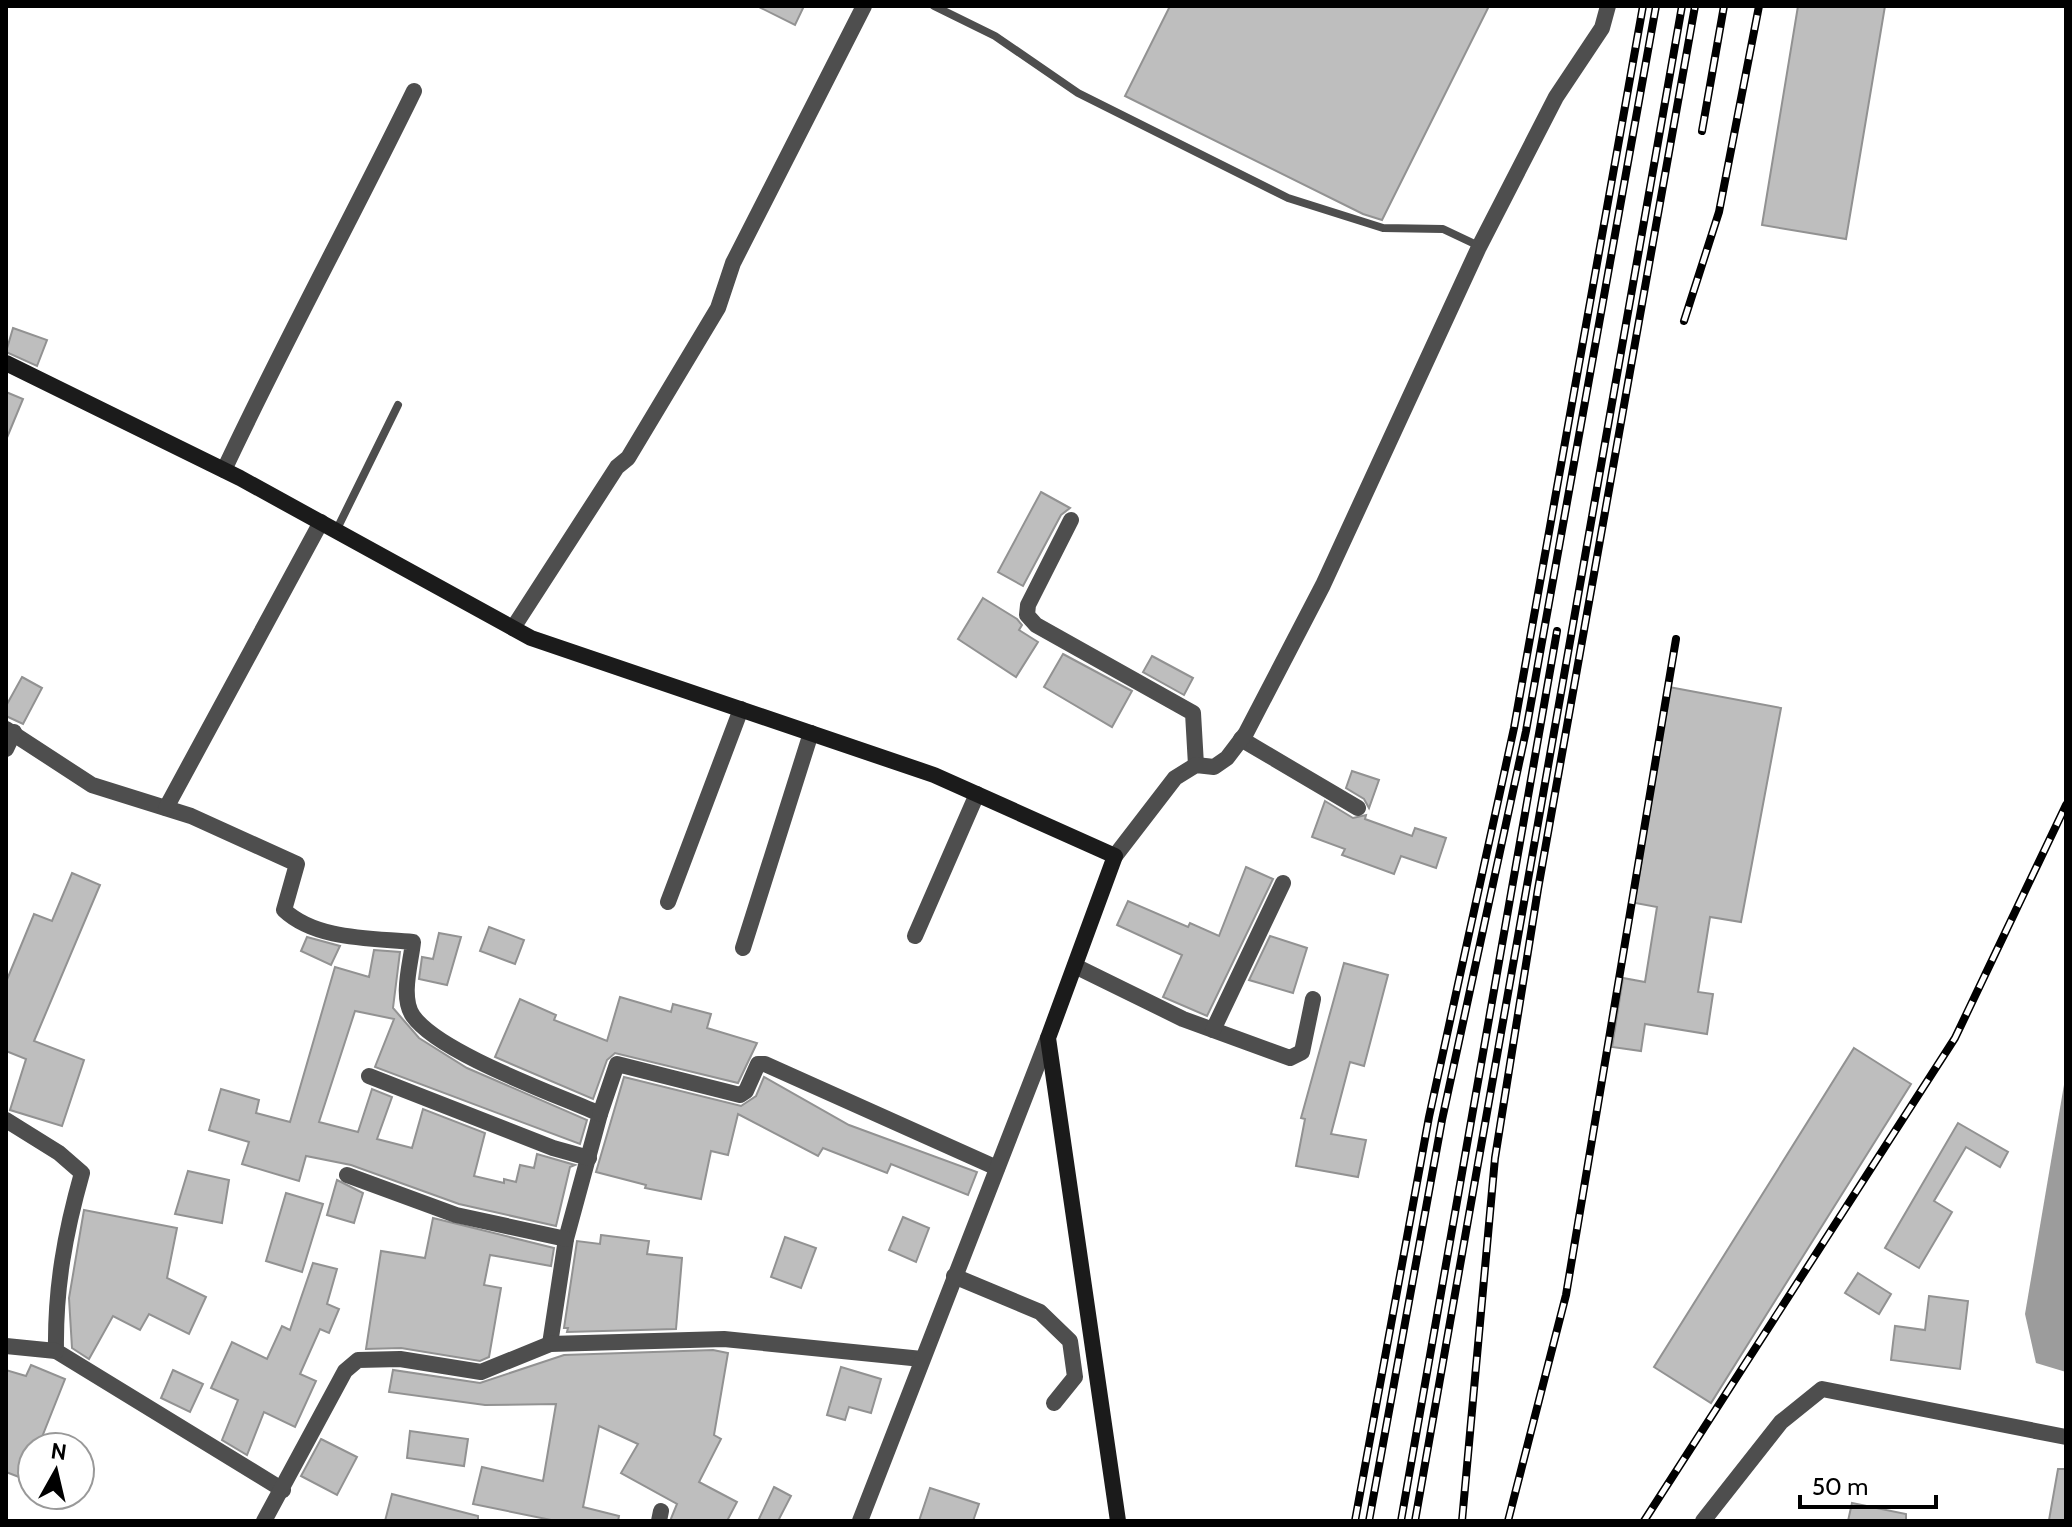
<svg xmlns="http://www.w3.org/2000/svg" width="2072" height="1527" font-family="Cabin,sans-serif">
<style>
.water{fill:#9c9c9c}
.building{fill:#bebebe;stroke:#929292;stroke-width:2}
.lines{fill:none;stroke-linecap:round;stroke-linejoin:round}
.lane{stroke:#4e4e4e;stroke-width:8}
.street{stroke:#4e4e4e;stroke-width:16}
.secondary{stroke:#1b1b1b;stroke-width:16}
.rail-casing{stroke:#000;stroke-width:8}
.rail{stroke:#fff;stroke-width:5;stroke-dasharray:15;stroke-linecap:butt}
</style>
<rect width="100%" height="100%" fill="#fff"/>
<polygon class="water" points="2066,1073 2066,1372 2036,1363 2025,1314"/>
<g class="building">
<polygon points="757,6 804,6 795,25"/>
<polygon points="1170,6 1489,6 1382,220 1363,214 1125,96"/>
<polygon points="1798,6 1885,6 1846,239 1762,225"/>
<polygon points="13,328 47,340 37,366 6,352"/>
<polygon points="6,392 23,399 6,440"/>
<polygon points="1041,492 1070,508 1061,515 1023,586 998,572"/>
<polygon points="983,598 1017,619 1022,625 1019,630 1038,642 1016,677 958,639"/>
<polygon points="1063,654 1132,691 1112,727 1044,687"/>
<polygon points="1152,656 1193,678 1184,695 1143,672"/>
<polygon points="22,677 42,688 23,724 6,716 6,706"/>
<polygon points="1669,687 1781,708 1741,922 1710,917 1698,992 1713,994 1707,1034 1645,1024 1641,1051 1612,1047 1623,978 1645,982 1657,907 1630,902"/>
<polygon points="1352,771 1379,780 1369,808 1364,799 1346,788"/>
<polygon points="1325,801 1353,818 1366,815 1365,819 1412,836 1415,828 1446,838 1436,868 1401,856 1394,874 1342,855 1345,849 1312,837"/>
<polygon points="1246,867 1273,879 1207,1016 1163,997 1182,955 1117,925 1128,901 1188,927 1190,923 1219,936"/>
<polygon points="72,873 100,885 34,1041 84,1060 62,1126 10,1110 26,1059 6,1051 6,982 34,914 52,921"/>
<polygon points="489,927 524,940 515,964 480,951"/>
<polygon points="439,933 461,937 447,985 419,979 422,957 433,959"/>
<polygon points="1270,936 1307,948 1293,993 1249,980"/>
<polygon points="307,937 340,946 331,965 301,951"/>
<polygon points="374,950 400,952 393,1008 419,1038 467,1068 587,1120 580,1144 375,1067 394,1019 355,1011 319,1122 358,1132 372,1089 392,1097 377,1139 412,1148 423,1109 485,1133 474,1176 504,1183 504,1179 516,1182 520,1165 534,1168 537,1154 575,1165 570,1167 556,1226 459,1204 351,1165 306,1156 299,1181 242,1164 249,1142 209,1130 221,1089 259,1100 256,1113 290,1122 335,967 369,977"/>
<polygon points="1344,963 1388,975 1364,1066 1350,1062 1331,1134 1366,1140 1358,1177 1296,1166 1305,1119 1301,1118"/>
<polygon points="620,997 671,1012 673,1004 711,1014 707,1028 757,1043 738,1083 615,1053 607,1060 593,1099 495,1057 520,999 556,1015 554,1020 607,1041"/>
<polygon points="1854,1048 1911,1084 1711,1403 1654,1367"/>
<polygon points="624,1077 741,1106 756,1096 764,1077 849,1125 977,1172 968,1195 891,1164 887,1173 823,1148 818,1156 738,1114 728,1155 711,1151 701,1199 645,1188 646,1185 596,1172"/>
<polygon points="1958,1123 2008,1152 2000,1167 1966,1147 1934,1201 1952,1212 1919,1268 1885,1248"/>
<polygon points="188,1171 229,1180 222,1223 175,1214"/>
<polygon points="337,1180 363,1193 354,1223 327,1215"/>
<polygon points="286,1193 323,1204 302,1272 266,1261"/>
<polygon points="84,1210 177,1228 167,1278 206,1297 189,1334 149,1314 140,1330 113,1316 89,1359 72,1348 69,1298"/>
<polygon points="903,1217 929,1228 916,1262 889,1250"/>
<polygon points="433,1218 554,1248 551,1266 490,1255 484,1285 501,1288 489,1357 480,1361 401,1348 366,1349 381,1251 425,1258"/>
<polygon points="601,1235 649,1241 647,1254 682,1258 676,1329 567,1332 568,1328 564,1328 577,1241 600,1244"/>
<polygon points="785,1237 816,1248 801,1288 771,1277"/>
<polygon points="313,1263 337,1269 327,1304 339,1309 329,1333 320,1329 300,1374 316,1381 295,1427 264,1412 247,1455 222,1440 238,1400 211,1388 232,1342 267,1359 282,1326 290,1330"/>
<polygon points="1858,1273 1891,1294 1879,1314 1845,1293"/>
<polygon points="1929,1296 1968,1301 1960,1369 1891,1360 1895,1326 1925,1330"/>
<polygon points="713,1350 728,1353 714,1435 721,1439 699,1482 737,1502 727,1521 670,1521 677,1504 621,1473 638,1444 599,1426 583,1507 619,1516 618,1521 556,1521 473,1504 482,1467 543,1481 556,1404 485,1405 389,1392 393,1370 480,1383 564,1355"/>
<polygon points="31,1365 65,1379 38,1447 32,1447 32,1482 6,1472 6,1370 26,1376"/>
<polygon points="841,1367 881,1379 871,1413 849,1407 845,1420 827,1415"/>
<polygon points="173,1370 203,1384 190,1412 161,1398"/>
<polygon points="410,1431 468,1439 464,1466 407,1458"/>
<polygon points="321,1439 357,1457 337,1495 301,1476"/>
<polygon points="2058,1469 2066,1469 2066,1521 2049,1520"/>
<polygon points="774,1487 791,1496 778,1521 758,1521"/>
<polygon points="930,1488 979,1504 973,1521 919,1521"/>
<polygon points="392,1494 478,1516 478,1521 385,1521"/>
<polygon points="1852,1503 1906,1514 1906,1521 1848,1521"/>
</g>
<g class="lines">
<g class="lane">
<polyline points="934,6 995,36 1078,93 1288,198 1383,228 1443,229 1479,246"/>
<polyline points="336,531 398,405"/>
</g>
<g class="street">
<path d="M224 470C284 342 352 218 414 91"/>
<polyline points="1071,520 1028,605 1027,615 1036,625 1193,713 1196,765"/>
<polyline points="513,628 617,467 628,458 718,308 733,263 864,6"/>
<path d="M6 729 92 785 191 816 297 864 284 910C316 940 371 938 413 942 411 963 400 997 413 1016 439 1053 555 1094 600 1114L566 1239 550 1344"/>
<polyline points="1241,739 1358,808"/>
<polyline points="6,749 14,732"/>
<polyline points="166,808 321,522"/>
<polyline points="1115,856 1175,778 1196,765 1214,767 1227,758 1246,733 1323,585 1479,247 1556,97 1602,28 1608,6"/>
<polyline points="668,902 741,709"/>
<polyline points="915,936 977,794"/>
<polyline points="743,948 811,733"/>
<polyline points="1075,966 1183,1019 1290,1058 1302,1052 1313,999"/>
<polyline points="1213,1030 1283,883"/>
<polyline points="369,1076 553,1148 589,1158"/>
<polyline points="600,1114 617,1064 740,1095 746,1091 758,1064 765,1064 997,1168"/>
<path d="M6 1120 59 1153 82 1173C65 1233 55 1288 56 1351L283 1490"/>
<polyline points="347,1175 456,1215 566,1239"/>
<polyline points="954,1276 1040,1312 1070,1341 1075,1377 1054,1403"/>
<polyline points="6,1346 56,1351"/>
<polyline points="264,1521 345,1371 358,1360 400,1359 481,1372 550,1344 724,1339 922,1359"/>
<polyline points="659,1521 661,1511"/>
<polyline points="860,1521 1048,1038"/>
<polyline points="1703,1521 1781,1422 1822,1389 2066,1437"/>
</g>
<polyline class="secondary" points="6,363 240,478 531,638 934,775 1115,856 1048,1038 1118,1521"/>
<defs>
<g id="rail">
<polyline points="1702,131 1724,6"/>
<polyline points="1684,321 1719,212 1759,6"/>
<polyline points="1355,1521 1429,1117 1514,728 1643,6"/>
<polyline points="1369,1521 1442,1120 1526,731 1656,6"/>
<polyline points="1401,1521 1557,631"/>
<polyline points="1415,1521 1682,6"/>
<polyline points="1462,1521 1495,1158 1538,889 1695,6"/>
<polyline points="1508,1521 1566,1295 1676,639"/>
<polyline points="1644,1521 1955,1038 2066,805"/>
</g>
</defs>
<use href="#rail" class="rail-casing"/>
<use href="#rail" class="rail"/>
</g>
<rect width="2072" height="1527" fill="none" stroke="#000000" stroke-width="16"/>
<g transform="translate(56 1471) rotate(8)"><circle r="38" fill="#ffffff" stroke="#999999" stroke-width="2"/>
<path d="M0-6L14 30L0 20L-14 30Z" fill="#000000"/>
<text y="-12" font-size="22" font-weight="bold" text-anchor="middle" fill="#000000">N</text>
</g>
<path d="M1800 1495v12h136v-12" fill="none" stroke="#000000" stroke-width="4"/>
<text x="1812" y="1495" font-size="24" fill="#000000" stroke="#ffffff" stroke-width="6" paint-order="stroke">50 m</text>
</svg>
